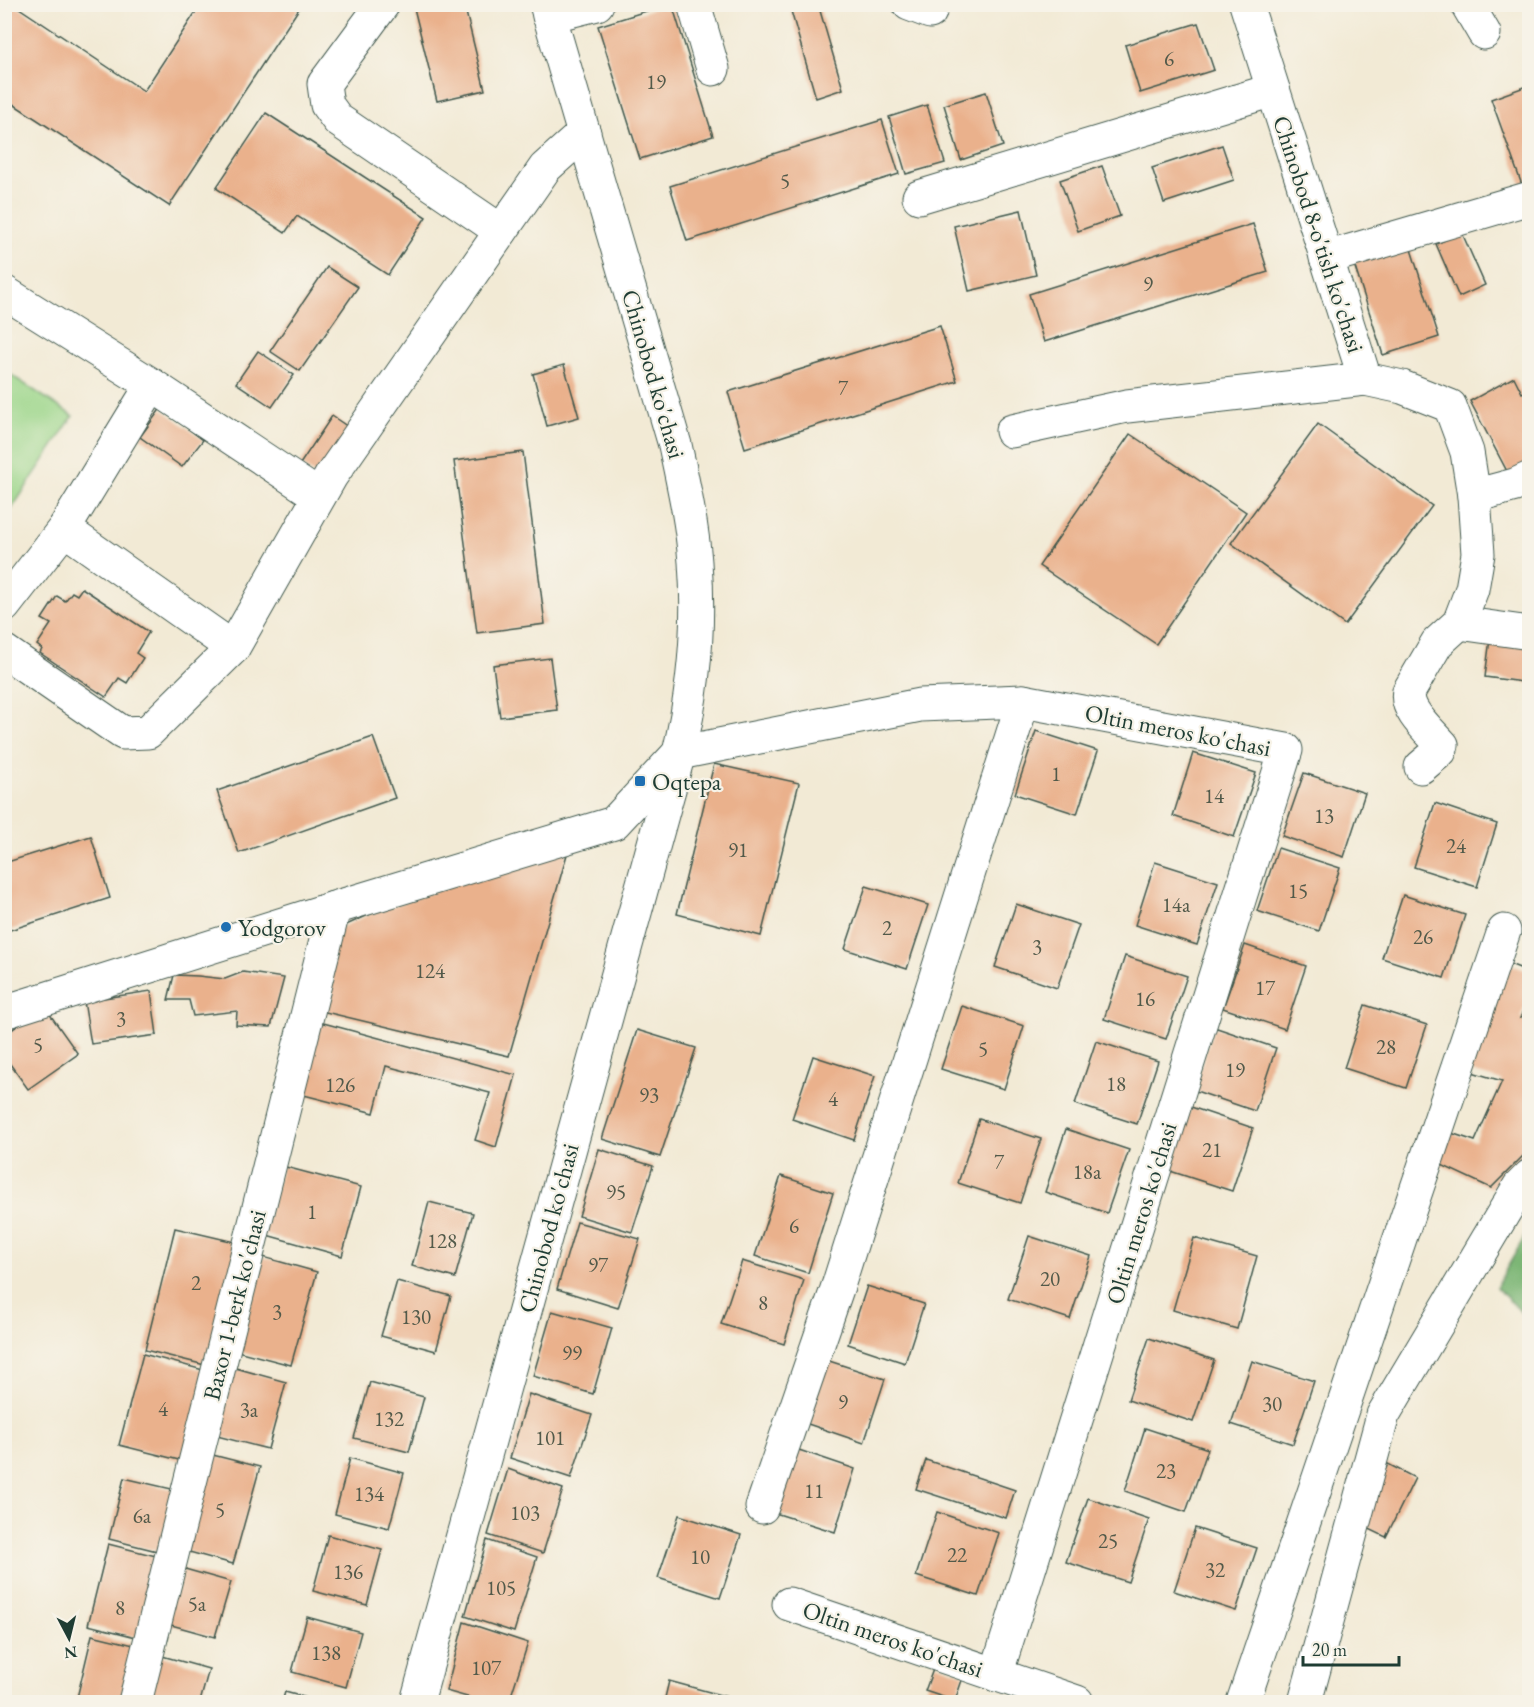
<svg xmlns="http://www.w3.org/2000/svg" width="1534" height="1707" font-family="'EB Garamond',serif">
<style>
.green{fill:#9ad588;stroke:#5c895e;stroke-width:1.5}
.forest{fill:#7bb674;stroke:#4d7a54;stroke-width:1.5}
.building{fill:#eab18c}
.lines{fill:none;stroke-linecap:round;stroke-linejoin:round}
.minor-casing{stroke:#3f574c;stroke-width:35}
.minor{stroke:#fff;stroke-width:33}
.poi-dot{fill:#1f6fb2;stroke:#f7f3e8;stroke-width:2}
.labels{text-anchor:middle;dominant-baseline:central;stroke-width:4.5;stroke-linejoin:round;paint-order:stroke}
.number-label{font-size:21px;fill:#525a4a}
.street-label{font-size:24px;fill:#1f3d34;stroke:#f7f3e8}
.poi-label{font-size:24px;fill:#1f3d34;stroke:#f7f3e8;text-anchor:start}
</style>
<rect width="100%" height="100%" fill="#f7f3e8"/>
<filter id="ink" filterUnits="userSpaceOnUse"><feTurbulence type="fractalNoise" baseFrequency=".0167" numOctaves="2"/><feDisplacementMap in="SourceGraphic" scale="12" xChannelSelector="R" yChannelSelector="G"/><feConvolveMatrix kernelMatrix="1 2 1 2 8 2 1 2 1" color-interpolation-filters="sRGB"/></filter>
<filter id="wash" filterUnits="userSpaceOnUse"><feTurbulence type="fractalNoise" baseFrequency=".008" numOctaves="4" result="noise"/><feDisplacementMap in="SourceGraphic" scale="24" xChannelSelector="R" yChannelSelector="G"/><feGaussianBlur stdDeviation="1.35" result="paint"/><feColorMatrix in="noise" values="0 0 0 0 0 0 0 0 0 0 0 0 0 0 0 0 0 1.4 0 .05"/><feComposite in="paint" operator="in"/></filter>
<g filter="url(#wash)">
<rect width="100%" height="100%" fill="#f2ead5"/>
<polygon class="green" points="5,371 73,416 5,519"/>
<polygon class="forest" points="1529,1229 1529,1320 1496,1287"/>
<g id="blocks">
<g class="building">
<polygon points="4,4 13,4 144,91 201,4 302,4 169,206 4,98"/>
<polygon points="413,4 464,4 485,90 437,101"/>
<polygon points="669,4 672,4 713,136 640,159 598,26"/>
<polygon points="789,4 818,4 843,89 816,98"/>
<polygon points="1198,23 1214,70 1140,93 1125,45"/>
<polygon points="1530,85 1530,183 1522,185 1491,99"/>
<polygon points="986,92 1003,146 961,160 944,105"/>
<polygon points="927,105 945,163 906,174 889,117"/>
<polygon points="266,113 426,217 388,275 297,216 285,233 216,188"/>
<polygon points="882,120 899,174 687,241 670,186"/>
<polygon points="1222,145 1234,180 1164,203 1152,168"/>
<polygon points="1102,166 1120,216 1078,231 1060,180"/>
<polygon points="1021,210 1036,275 969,291 954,226"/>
<polygon points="1253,224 1268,272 1044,342 1029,294"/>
<polygon points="1462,233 1485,285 1459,297 1436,244"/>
<polygon points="1409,243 1439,337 1383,355 1353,261"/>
<polygon points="327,267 358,287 300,371 270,351"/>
<polygon points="940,326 957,381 745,448 728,392"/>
<polygon points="258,351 294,375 272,407 236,383"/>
<polygon points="564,365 579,417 547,426 533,374"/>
<polygon points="1514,377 1522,393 1530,389 1530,464 1509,475 1470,401"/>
<polygon points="161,408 203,440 182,467 140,437"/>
<polygon points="332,416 351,429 319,477 300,464"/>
<polygon points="1318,424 1432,506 1345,625 1231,543"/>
<polygon points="1130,434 1246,512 1156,644 1039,566"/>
<polygon points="523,452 545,624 477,633 454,461"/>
<polygon points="82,588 149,632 136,653 143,658 127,683 119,678 106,697 40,653 42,649 37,645 51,624 42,619 57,596 65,601 72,592 77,595"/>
<polygon points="1490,639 1530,645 1530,683 1485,677"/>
<polygon points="550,658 557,710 500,717 493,665"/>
<polygon points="1036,731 1098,751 1077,814 1015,794"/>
<polygon points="373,737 395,798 239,853 217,791"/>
<polygon points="1193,753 1256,773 1234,837 1173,816"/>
<polygon points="714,764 799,783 761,936 677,914"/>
<polygon points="1304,773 1365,793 1344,857 1282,836"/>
<polygon points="1435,803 1497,824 1477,887 1414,867"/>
<polygon points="91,836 110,898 4,932 4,863"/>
<polygon points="570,844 509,1056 317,1010 335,930 373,913"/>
<polygon points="1278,848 1340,868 1319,931 1257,911"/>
<polygon points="1155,862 1218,882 1197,945 1135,925"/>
<polygon points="866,886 928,905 907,969 845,949"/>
<polygon points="1403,895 1465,915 1444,978 1382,958"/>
<polygon points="1016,904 1079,925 1057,988 995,967"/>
<polygon points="1245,945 1306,966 1285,1029 1223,1008"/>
<polygon points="1125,956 1187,976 1166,1039 1104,1019"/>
<polygon points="1507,963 1530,972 1530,994 1520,1018 1530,1015 1530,1149 1491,1188 1435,1162 1448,1132 1475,1141 1502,1081 1462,1069"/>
<polygon points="243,972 284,978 271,1027 236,1025 237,1011 193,1016 189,1000 168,1000 174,975 198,976 225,979"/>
<polygon points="151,991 157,1035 91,1044 84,1001"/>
<polygon points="1365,1005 1427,1025 1406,1088 1344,1068"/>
<polygon points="44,1006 78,1054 28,1089 5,1057 5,1035"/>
<polygon points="962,1006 1024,1026 1004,1089 941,1069"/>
<polygon points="316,1021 516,1075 496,1147 475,1140 490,1093 386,1066 374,1113 296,1093"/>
<polygon points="1214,1027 1276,1048 1255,1111 1193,1090"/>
<polygon points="637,1030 696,1048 660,1157 602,1139"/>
<polygon points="1096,1041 1158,1061 1137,1124 1075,1104"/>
<polygon points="813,1056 875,1076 854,1140 792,1119"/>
<polygon points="1191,1107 1253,1128 1232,1191 1170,1171"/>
<polygon points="979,1119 1041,1139 1020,1203 958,1183"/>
<polygon points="1066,1129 1129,1150 1107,1213 1045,1192"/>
<polygon points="599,1149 653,1166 632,1232 579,1216"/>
<polygon points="282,1166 361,1187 342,1256 263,1234"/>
<polygon points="781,1176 833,1193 808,1273 755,1256"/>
<polygon points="429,1202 473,1213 455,1278 412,1266"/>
<polygon points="577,1222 640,1239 618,1308 557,1289"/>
<polygon points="175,1228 239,1243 209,1366 145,1350"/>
<polygon points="1029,1236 1091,1256 1070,1319 1008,1299"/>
<polygon points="1194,1238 1257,1256 1237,1329 1173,1310"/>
<polygon points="263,1257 317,1272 291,1365 237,1351"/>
<polygon points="742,1261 804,1280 784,1344 721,1324"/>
<polygon points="397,1281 451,1296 436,1351 381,1336"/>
<polygon points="867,1286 924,1304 905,1363 848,1344"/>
<polygon points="552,1311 612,1328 593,1394 533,1376"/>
<polygon points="1149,1338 1214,1360 1193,1422 1128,1400"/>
<polygon points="143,1354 207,1371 183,1461 119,1445"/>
<polygon points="823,1359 885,1379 864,1443 802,1422"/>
<polygon points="1252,1361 1314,1381 1293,1444 1231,1424"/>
<polygon points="232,1367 286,1382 268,1449 213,1435"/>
<polygon points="370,1382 424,1397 409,1452 354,1438"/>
<polygon points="529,1394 592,1415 571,1478 510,1458"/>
<polygon points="1145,1428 1208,1449 1186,1512 1125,1491"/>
<polygon points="793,1448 855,1469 835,1532 772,1512"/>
<polygon points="205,1453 260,1467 233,1564 182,1550"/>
<polygon points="350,1458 404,1473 389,1528 335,1514"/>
<polygon points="926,1460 1015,1490 1006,1518 916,1489"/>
<polygon points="1388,1464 1415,1478 1386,1537 1361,1525"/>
<polygon points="508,1469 563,1489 543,1553 488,1535"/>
<polygon points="124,1478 176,1490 161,1552 109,1539"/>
<polygon points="1088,1498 1149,1519 1128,1582 1066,1562"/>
<polygon points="937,1512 999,1533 978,1596 916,1576"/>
<polygon points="679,1515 741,1535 720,1598 658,1578"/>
<polygon points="1195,1528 1257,1548 1236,1611 1174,1591"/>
<polygon points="328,1535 382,1550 367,1605 313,1591"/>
<polygon points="487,1540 537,1557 514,1632 465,1616"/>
<polygon points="108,1544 160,1557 140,1638 88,1625"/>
<polygon points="178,1567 231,1582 215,1637 164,1623"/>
<polygon points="307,1617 361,1632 346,1687 292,1672"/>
<polygon points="464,1622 528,1643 509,1702 485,1702 446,1691"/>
<polygon points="92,1635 138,1646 124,1702 76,1702"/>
<polygon points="155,1654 209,1669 200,1702 142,1702"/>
<polygon points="935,1664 964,1674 955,1701 925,1691"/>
<polygon points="669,1681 739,1700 738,1702 664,1702"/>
<polygon points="285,1692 322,1702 282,1702"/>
</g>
</g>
</g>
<g filter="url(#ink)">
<use href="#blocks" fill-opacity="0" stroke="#3f574c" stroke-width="1.5"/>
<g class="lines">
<defs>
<g id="minor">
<polyline points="383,4 324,84 327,105 338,120 501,231"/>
<polyline points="694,4 713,69"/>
<polyline points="909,4 930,12"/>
<polyline points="1246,4 1365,379 1402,387 1450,406 1467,452 1474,496 1515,485 1530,478"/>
<polyline points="1467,4 1484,33"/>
<polyline points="549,16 597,4"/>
<polyline points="919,197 1273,90"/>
<polyline points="1326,258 1530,198"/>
<polyline points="4,292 152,385 64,529 4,606"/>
<polyline points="152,385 319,496"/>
<polyline points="1012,431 1127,406 1365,379"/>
<polyline points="64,529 233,648"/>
<polyline points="1459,623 1530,633"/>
<polyline points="4,651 123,733 148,732 233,648 331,476 545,168 584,133"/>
<path d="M1421 767 1440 751 1442 745C1430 731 1404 710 1409 691L1437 643 1459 623 1472 589 1478 554 1474 496"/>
<polyline points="4,1012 334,908 614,823 679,753 920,705 1023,701 1286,750 996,1675"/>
<polyline points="762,1507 839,1283 1023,701"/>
<polyline points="789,1604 1077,1702"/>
<polyline points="135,1702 334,908"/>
<path d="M417 1702 679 753C694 690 700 627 695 562 692 523 683 483 675 445L546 4"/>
<polyline points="1243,1702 1504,931"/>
<polyline points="1305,1702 1383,1415 1519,1187 1530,1176"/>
</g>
</defs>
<use href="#minor" class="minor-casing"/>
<use href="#minor" class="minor"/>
</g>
</g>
<g class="poi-dot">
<rect x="634" y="775" width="12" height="12" rx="3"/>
<circle cx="226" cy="927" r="6"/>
</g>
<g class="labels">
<g class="number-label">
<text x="1169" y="58">6</text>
<text x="656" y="81">19</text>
<text x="785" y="180">5</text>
<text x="1148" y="283">9</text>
<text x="843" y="387">7</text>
<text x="1056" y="773">1</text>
<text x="1214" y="795">14</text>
<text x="1324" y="815">13</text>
<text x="1456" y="845">24</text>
<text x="738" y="849">91</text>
<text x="1298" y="890">15</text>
<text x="1176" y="904">14a</text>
<text x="887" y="927">2</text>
<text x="1423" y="936">26</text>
<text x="1037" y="946">3</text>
<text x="430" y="970">124</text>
<text x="1265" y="987">17</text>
<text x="1145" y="998">16</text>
<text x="121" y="1018">3</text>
<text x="38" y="1044">5</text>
<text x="1386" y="1046">28</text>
<text x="983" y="1048">5</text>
<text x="1235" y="1069">19</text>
<text x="1116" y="1083">18</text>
<text x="340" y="1084">126</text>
<text x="649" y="1094">93</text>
<text x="833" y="1098">4</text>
<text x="1212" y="1149">21</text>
<text x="999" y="1161">7</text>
<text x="1087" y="1171">18a</text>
<text x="616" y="1191">95</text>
<text x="312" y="1211">1</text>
<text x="794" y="1225">6</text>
<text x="442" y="1240">128</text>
<text x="598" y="1264">97</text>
<text x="1050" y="1278">20</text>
<text x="196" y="1282">2</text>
<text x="763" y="1302">8</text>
<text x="277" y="1311">3</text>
<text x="416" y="1316">130</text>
<text x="572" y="1352">99</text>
<text x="843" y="1401">9</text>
<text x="1272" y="1403">30</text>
<text x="163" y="1408">4</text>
<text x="249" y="1409">3a</text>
<text x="389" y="1418">132</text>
<text x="550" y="1437">101</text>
<text x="1166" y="1470">23</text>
<text x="814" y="1490">11</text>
<text x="369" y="1493">134</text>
<text x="220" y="1509">5</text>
<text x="525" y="1512">103</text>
<text x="142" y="1515">6a</text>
<text x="1108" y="1540">25</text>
<text x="957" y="1554">22</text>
<text x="700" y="1556">10</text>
<text x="1215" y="1569">32</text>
<text x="348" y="1571">136</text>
<text x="501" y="1587">105</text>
<text x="197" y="1603">5a</text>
<text x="120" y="1607">8</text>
<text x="326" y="1652">138</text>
<text x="486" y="1667">107</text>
</g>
<g class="street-label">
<text transform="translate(1319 234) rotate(72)">Chinobod 8-o'tish ko'chasi</text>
<text transform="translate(654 374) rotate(74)">Chinobod ko'chasi</text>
<text transform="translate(1178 730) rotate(11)">Oltin meros ko'chasi</text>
<text transform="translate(1141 1213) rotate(-73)">Oltin meros ko'chasi</text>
<text transform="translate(548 1228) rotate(-75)">Chinobod ko'chasi</text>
<text transform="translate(234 1305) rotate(-76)">Baxor 1-berk ko'chasi</text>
<text transform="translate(893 1639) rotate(19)">Oltin meros ko'chasi</text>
</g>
<g class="poi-label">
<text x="652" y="781">Oqtepa</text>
<text x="238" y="927">Yodgorov</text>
</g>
</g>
<rect width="1534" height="1707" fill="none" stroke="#f7f3e8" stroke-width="24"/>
<g transform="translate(69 1638) rotate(173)" stroke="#f7f3e8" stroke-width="4.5" paint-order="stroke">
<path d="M0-4.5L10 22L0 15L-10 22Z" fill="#1f3d34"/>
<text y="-9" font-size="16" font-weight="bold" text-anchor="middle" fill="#1f3d34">N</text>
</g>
<path d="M1303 1656v9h96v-9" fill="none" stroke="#1f3d34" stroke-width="3"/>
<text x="1312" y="1656" font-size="18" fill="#1f3d34" stroke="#f7f3e8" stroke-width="4.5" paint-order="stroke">20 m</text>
</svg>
